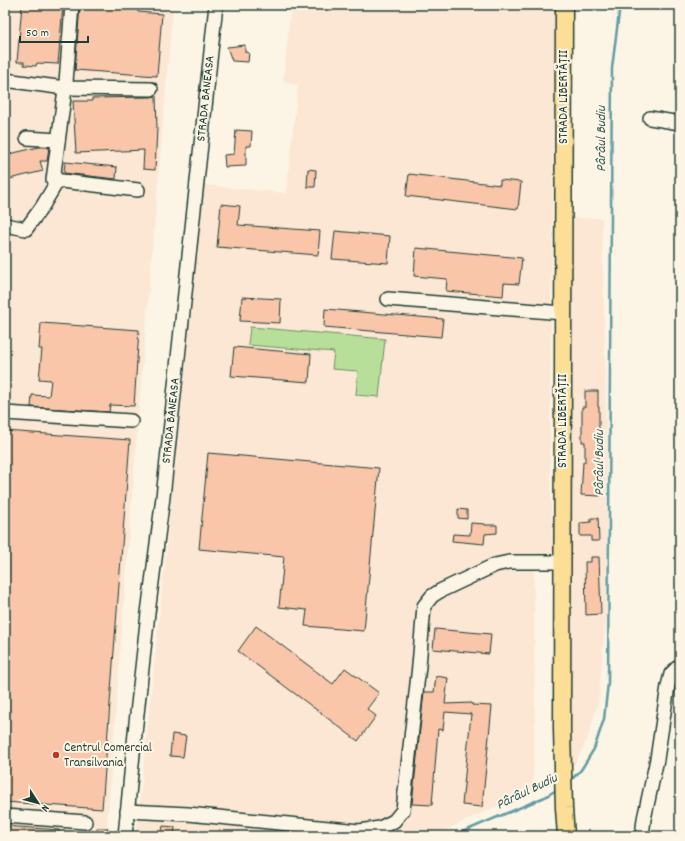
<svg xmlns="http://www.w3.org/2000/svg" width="685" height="841" font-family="Dekko,sans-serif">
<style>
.built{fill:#fbe7d3}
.green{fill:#b8df9a;stroke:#6c8e67}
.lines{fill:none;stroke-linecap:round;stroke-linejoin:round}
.stream{stroke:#629ca3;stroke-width:2.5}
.building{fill:#f9c6aa;stroke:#1f3d34}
.minor-casing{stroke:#1f3d34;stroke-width:16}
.major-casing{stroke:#1f3d34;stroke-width:19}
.minor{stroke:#fcf5e5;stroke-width:13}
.major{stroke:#fdde96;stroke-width:16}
.poi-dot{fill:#c8321e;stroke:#fcf5e5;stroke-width:1.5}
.labels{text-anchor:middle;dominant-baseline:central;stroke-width:4;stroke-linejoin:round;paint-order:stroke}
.street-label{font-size:13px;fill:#1f3d34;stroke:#fcf5e5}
.poi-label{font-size:13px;fill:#1f3d34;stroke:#fcf5e5;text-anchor:start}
.water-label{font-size:14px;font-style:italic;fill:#355d59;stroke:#fcf5e5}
</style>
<rect width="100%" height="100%" fill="#fcf5e5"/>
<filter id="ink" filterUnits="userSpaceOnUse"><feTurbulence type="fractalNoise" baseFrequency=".025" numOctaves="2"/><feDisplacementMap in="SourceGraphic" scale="8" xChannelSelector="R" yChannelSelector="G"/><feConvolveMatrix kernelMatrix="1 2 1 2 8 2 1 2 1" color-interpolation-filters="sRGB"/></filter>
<g filter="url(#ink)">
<g class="built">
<polygon points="5,5 173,5 138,419 107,825 116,836 5,836"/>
<polygon points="291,5 555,5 554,107 551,306 550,469 553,550 534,570 535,714 533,789 433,836 136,836 184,380 203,185 286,193 298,85 283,82"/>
<polygon points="568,218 602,218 607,462 606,619 598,704 587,740 574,765 566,759"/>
</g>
<polygon class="green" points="250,327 385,339 379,397 356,395 358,371 332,369 334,352 248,345"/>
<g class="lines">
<g class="stream">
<polyline points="569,782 581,770 594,749 604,719 608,683 610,360 612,68 620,5"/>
<polyline points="453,836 545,797 558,789"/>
</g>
</g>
<g class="building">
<polygon points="22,5 63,5 58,64 37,63 36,66 24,65 24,62 17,62"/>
<polygon points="80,5 138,5 138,12 162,14 157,76 75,70"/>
<polygon points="245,45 245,52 249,53 248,62 232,61 227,47"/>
<polygon points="156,96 157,128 155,170 143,169 144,150 76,153 73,101 92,101 92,98 151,97"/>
<polygon points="236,130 252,131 251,146 246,146 246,166 225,167 224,155 234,154"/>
<polygon points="39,147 49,147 47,161 40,161 43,171 5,180 5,155"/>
<polygon points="65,162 117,167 116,179 64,173"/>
<polygon points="308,169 316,170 315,187 307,187"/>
<polygon points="409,174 500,185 500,180 521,182 518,209 406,196"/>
<polygon points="221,204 240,206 238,225 320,231 318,255 217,247"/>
<polygon points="335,231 390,236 388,263 332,259"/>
<polygon points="416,248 522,258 519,284 504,283 503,296 446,291 447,279 414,276"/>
<polygon points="242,297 281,299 280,323 240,321"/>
<polygon points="325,309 443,319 441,337 324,327"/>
<polygon points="41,323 139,330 134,406 110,405 109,412 31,407 32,395 49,396 51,380 39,379 42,349 39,349"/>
<polygon points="234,347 311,354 309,382 231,376"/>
<polygon points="585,391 598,391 598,407 599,407 599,442 598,442 598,463 601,463 600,496 581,495 583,462 585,462 585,442 582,442 582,407 585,407"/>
<polygon points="5,431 130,440 102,809 5,802"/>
<polygon points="208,453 379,468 364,631 305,626 307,610 279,607 284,557 199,549"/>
<polygon points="458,509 467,510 467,519 458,518"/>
<polygon points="591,518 598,518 599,541 591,541 591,536 580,536 580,523 591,522"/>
<polygon points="471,523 485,524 485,525 497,525 497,533 485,534 484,544 452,541 453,534 470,535"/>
<polygon points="591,557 599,557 601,614 586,615 585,562 591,562"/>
<polygon points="256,626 333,684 345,668 379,693 367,709 376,716 358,741 238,651"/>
<polygon points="435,629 491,634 489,654 433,649"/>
<polygon points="436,676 448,678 445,704 472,703 472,705 492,706 482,807 462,805 471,714 445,712 443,730 438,729 432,805 412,804 424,692 434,692"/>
<polygon points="172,734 186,736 183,757 170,756"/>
<polygon points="5,826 59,830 59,836 5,836"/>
<polygon points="163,826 175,827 174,836 161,836"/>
<polygon points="97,828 108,828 107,836 97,836"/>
</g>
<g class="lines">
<defs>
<g id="minor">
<polyline points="72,5 66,82 53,180 138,190"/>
<polyline points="5,80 65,88 151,89"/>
<polyline points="650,118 680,123"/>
<polyline points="27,138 58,140"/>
<polyline points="5,225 26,229 42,207 58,180"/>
<polyline points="388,299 563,313"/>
<polyline points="5,413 131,421"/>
<polyline points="127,811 188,814 359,831 380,828 394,821 403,810 419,666 424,606 432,596 440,591 495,565 509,562 563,562"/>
<polyline points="5,816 85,822"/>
<path id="s1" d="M125 836 136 723 148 613 163 497 177 367 216 5"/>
<polyline points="642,836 644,819 657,759 668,686 671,674 677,668 680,666"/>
</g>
<polyline id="major" points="564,5 562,729 564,808 566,836"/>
</defs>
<use href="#minor" class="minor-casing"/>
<use href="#major" class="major-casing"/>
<use href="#minor" class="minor"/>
<use href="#major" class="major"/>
</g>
</g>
<circle class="poi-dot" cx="56" cy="755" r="4"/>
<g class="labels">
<g class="street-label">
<text transform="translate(564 97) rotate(-90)">STRADA LIBERTĂȚII</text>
<text stroke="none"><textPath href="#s1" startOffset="742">STRADA BĂNEASA</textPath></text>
<text stroke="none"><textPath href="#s1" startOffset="418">STRADA BĂNEASA</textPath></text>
<text transform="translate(563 421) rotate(-90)">STRADA LIBERTĂȚII</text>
</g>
<g class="poi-label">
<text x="64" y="748">Centrul Comercial<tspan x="64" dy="15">Transilvania</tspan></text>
</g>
<g class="water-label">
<text transform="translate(602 139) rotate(-90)">Pârâul Budiu</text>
<text transform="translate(600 463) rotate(-90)">Pârâul Budiu</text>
<text transform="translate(527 792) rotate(-26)">Pârâul Budiu</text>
</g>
</g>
<rect width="685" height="841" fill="none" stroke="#fcf5e5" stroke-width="20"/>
<rect x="10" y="10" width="665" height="821" fill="none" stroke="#1f3d34" stroke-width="1.5" filter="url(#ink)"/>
<g transform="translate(38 803) rotate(126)" stroke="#fcf5e5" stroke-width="3" paint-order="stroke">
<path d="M0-3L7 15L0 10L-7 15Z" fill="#1f3d34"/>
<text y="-6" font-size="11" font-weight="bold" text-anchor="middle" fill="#1f3d34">N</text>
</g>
<path d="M20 36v6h68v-6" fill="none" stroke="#1f3d34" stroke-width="2"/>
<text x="26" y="36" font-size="12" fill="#1f3d34" stroke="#fcf5e5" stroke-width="3" paint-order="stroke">50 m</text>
</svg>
